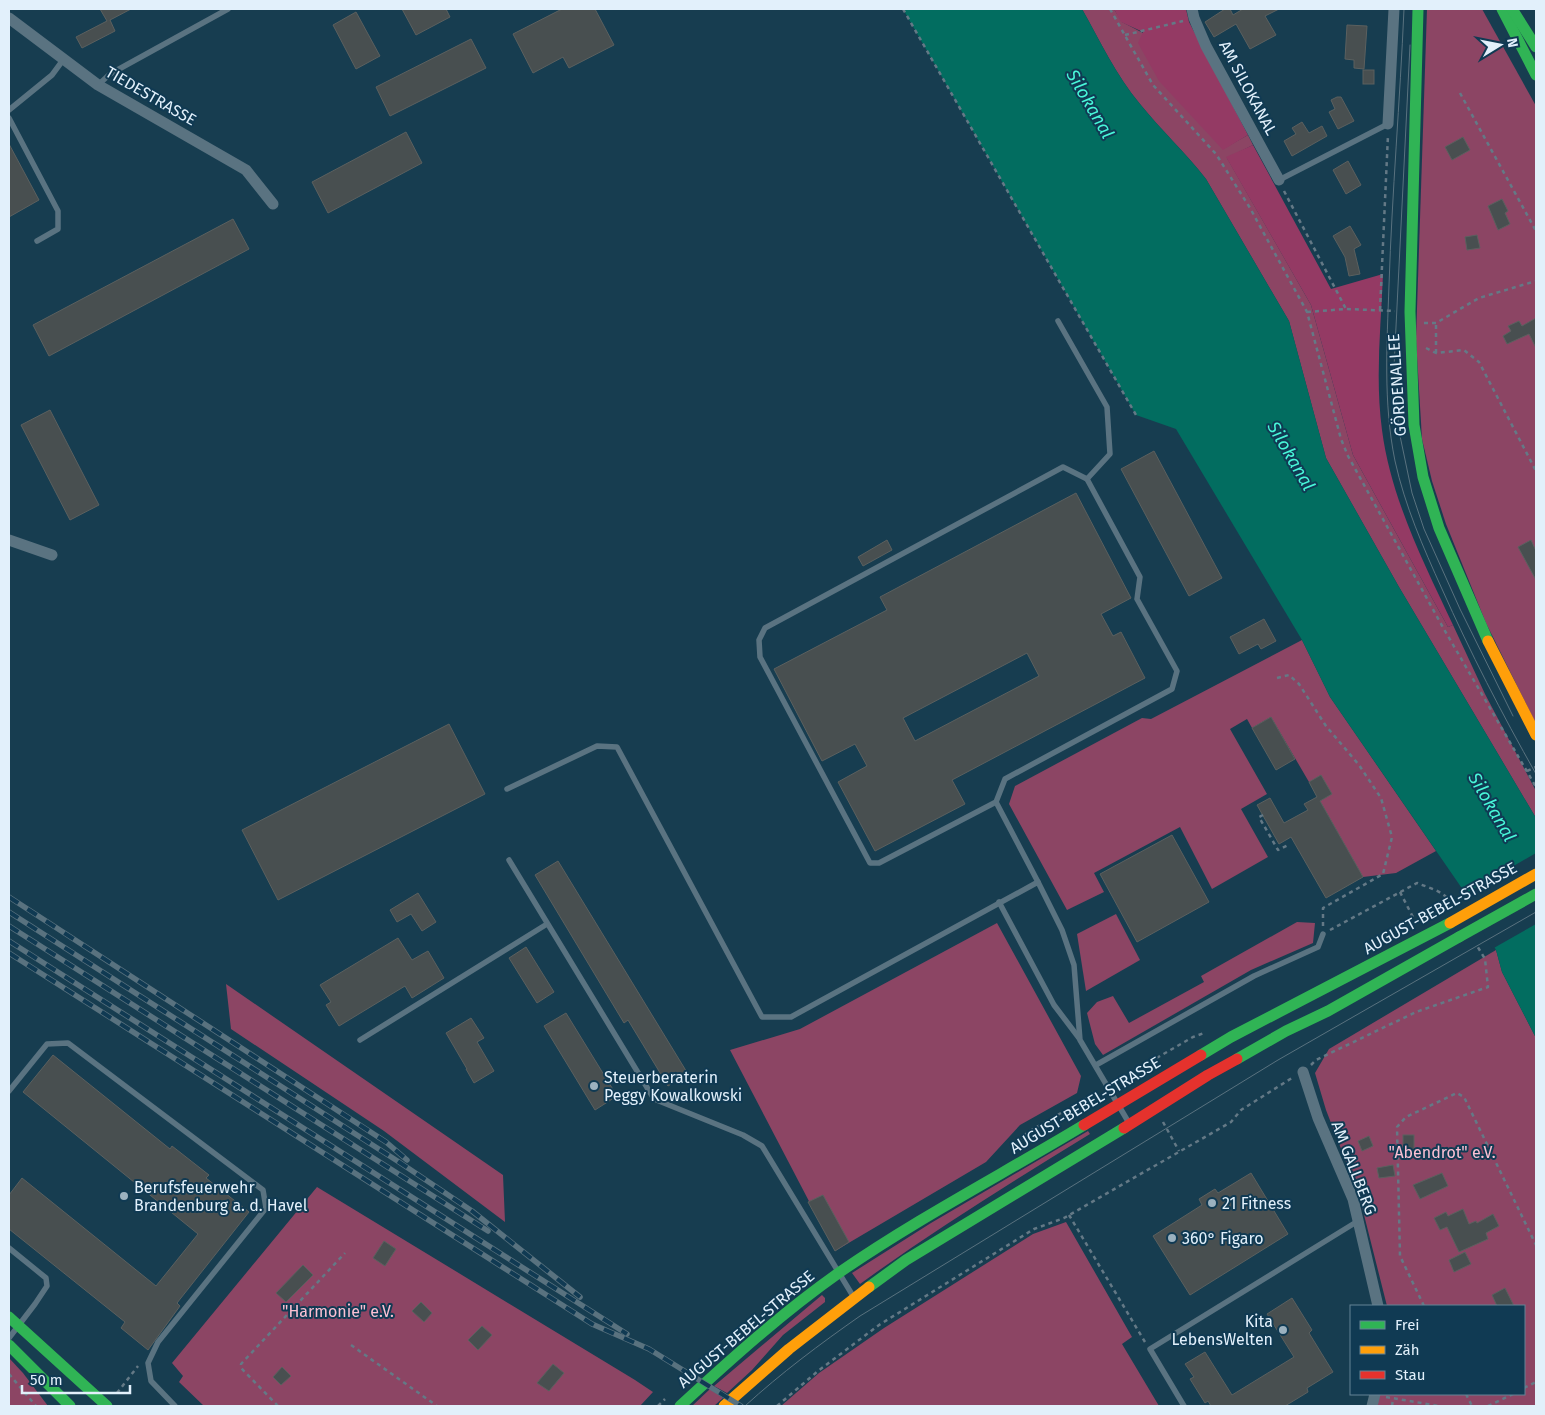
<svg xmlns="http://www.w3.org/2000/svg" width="1545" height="1415" font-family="'Fira Sans',sans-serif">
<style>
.green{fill:#8c4564}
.forest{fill:#943a64}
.water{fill:#026d60}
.pier{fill:#173d50}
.building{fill:#484f50;stroke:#5b605f;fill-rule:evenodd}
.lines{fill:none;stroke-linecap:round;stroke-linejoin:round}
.path{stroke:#647986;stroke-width:2.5;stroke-dasharray:4 4;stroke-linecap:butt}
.lane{stroke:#5a7381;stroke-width:5.5}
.street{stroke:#5a7381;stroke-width:11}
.fast{stroke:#30b455;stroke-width:11}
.slow{stroke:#ff9f0a;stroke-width:11}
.jam{stroke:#e5322d;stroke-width:11}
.tram{stroke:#59727f;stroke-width:1}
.rail-casing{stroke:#59727f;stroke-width:5.5}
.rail{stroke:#103a53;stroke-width:4;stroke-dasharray:11;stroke-linecap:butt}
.fast-bridge{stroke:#30b455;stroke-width:11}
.slow-bridge{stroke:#ff9f0a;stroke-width:11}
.poi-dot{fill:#9bb1bf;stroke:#103a53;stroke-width:2}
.labels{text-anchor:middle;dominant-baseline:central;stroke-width:4;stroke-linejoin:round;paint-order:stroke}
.street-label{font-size:16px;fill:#e2f0fb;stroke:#103a53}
.poi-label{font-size:16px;fill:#e2f0fb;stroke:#103a53;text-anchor:start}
.park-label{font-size:16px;fill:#fcc0d3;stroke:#103a53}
.water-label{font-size:18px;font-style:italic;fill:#47f6d8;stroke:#103a53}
</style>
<rect width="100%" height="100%" fill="#173d50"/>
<g class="green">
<path d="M1082 9H1114L1122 22 1143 33 1223 149 1248 135 1253 145 1227 158 1311 305 1353 455 1448 627 1453 625 1485 694 1536 791V818L1399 587 1326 458 1289 321 1206 179C1185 152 1161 130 1140 104 1116 75 1100 41 1082 9Z"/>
<polygon points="1427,9 1482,9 1536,106 1536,724 1486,623 1446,524 1432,481 1422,439 1416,339"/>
<polygon points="1302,640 1330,697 1436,851 1396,873 1363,877 1320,801 1331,794 1321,776 1309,782 1271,717 1252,728 1247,719 1230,729 1267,794 1241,809 1268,857 1212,889 1180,827 1094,873 1104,892 1067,910 1009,804 1015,786 1142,718 1151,719"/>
<polygon points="1116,914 1140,960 1086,991 1077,934"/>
<polygon points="1297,922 1315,923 1313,943 1251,970 1103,1055 1095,1044 1087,1013 1097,1002 1113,996 1129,1023 1204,982 1201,976"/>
<polygon points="997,923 1081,1076 1077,1093 1020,1125 986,1162 835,1251 730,1050 800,1029"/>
<polygon points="1496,950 1502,972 1536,1038 1536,1406 1377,1406 1379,1394 1524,1394 1524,1306 1387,1306 1359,1195 1326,1110 1315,1073 1329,1049"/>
<polygon points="226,984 503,1175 505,1222 384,1131 231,1029"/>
<path d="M1088 1131 1090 1134C1012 1182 934 1230 860 1284L852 1273 931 1223Z"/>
<polygon points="317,1187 635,1380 653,1392 640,1406 204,1406 179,1382 183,1376 172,1363"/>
<polygon points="1066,1222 1132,1337 1122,1344 1159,1406 781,1406 819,1373 884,1328 1033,1234"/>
<polygon points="822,1295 825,1298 825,1302 783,1335 752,1370 727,1393 714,1386"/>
<polygon points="9,1358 23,1373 48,1406 9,1406"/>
<polygon points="710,1389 723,1398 714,1406 692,1406"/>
</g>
<g class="forest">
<polygon points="1114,9 1186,9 1189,22 1248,135 1223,150 1159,81 1138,43 1143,32 1121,22"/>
<path d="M1253 145 1331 289 1383 274C1381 326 1375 378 1382 430 1391 499 1424 563 1453 625L1448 627 1353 455 1311 305 1226 157Z"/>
</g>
<path class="water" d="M903 9H1082C1100 41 1116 75 1140 104 1161 130 1185 152 1206 179L1289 321 1326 458 1399 587 1536 818V1038L1502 972 1496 950 1461 887 1330 697 1302 640 1176 429 1136 415Z"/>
<polygon class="pier" points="1536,853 1536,924 1492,949 1463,895"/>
<g class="building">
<polygon points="100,9 131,9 110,20 115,31 82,48 76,37 107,21"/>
<polygon points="402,9 446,9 450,17 416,35"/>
<polygon points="562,9 595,9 614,45 569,68 563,57 533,73 513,34"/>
<polygon points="1225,9 1230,9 1233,15 1243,9 1279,9 1265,16 1276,35 1250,49 1236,24 1214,37 1205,22"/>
<polygon points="356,12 380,56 356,69 333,25"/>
<polygon points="1347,25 1367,26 1364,69 1354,68 1354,60 1345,59"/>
<polygon points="471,39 486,68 390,116 376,87"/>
<rect x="1363" y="70" width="11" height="14"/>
<polygon points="1337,97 1341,97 1354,121 1338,129 1329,112 1335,109 1331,100"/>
<polygon points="1302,122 1309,133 1322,126 1327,136 1292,156 1284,141 1296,134 1292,128"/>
<polygon points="406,132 422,163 328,213 312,182"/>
<polygon points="1463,137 1470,150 1452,160 1445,147"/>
<polygon points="9,144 39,200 9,217"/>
<polygon points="1348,161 1361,185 1346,194 1333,170"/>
<polygon points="1502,199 1508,211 1505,213 1510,224 1498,230 1488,206"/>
<polygon points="233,219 249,249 49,356 33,325"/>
<polygon points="1350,226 1361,245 1354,249 1360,274 1349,276 1345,257 1333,236"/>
<polygon points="1477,235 1480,248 1467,250 1465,237"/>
<polygon points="1536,318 1536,348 1529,334 1507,344 1503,336 1511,331 1508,326 1519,321 1522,326"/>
<polygon points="50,410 99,505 70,520 21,425"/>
<polygon points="1154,451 1222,578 1189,596 1121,469"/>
<path d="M1076 493 1131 598 1101 614 1113 636 1121 632 1145 678 952 780 965 804 875 851 838 782 867 766 855 744 822 761 774 669 887 610 880 597ZM1027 653 1039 676 915 741 903 718Z"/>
<polygon points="887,540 892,550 863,566 858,557"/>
<polygon points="1531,540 1536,551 1536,580 1518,547"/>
<polygon points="1264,619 1276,641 1261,649 1258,644 1239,654 1230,637"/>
<polygon points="1271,717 1295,759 1276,770 1252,728"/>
<polygon points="449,724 485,794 278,900 242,830"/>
<polygon points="1321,775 1332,794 1320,801 1363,877 1326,898 1291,837 1279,844 1257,805 1270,798 1284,823 1308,810 1304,804 1317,797 1309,782"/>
<polygon points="1172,835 1209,902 1137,942 1100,874"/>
<polygon points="558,861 688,1074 668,1086 628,1020 624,1023 535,875"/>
<polygon points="418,893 436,922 422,931 411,914 397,922 390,910"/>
<polygon points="398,938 412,960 428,951 444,978 412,998 405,986 339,1026 326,1005 331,1002 320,985"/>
<polygon points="526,947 554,992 537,1003 509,958"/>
<polygon points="566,1013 617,1096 595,1110 544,1026"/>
<polygon points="471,1018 484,1038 477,1042 494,1071 474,1083 466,1069 467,1069 446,1033"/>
<polygon points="53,1055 170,1149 172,1146 209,1175 206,1178 249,1212 177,1303 180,1306 148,1350 121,1328 125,1322 9,1229 9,1195 22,1178 156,1286 198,1234 23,1092"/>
<rect x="1403" y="1135" width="11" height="16"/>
<polygon points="1369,1136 1373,1146 1362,1151 1358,1141"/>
<polygon points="1393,1165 1395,1176 1379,1178 1377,1168"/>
<polygon points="1251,1173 1288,1234 1190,1295 1153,1236 1202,1205 1199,1199 1215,1189 1218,1193"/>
<polygon points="1442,1173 1448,1186 1420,1199 1413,1185"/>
<polygon points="823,1195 849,1242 835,1251 808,1202"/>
<polygon points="1463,1209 1469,1224 1476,1221 1477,1223 1493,1214 1499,1226 1486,1233 1488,1239 1459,1252 1447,1227 1440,1230 1434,1218 1446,1212 1448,1216"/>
<polygon points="384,1241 396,1249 385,1266 373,1258"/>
<polygon points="1465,1252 1471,1264 1454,1272 1449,1260"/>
<polygon points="303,1265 313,1275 286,1302 276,1293"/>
<polygon points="1505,1288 1514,1306 1497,1306 1492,1295"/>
<polygon points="1292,1298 1312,1330 1309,1333 1333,1372 1307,1388 1308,1392 1285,1406 1211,1406 1208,1401 1205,1403 1190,1379 1194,1377 1185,1364 1205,1352 1232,1395 1294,1357 1267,1314"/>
<polygon points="421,1302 432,1313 424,1322 412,1311"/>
<polygon points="482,1326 492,1335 478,1350 468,1340"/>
<polygon points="553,1364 564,1373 549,1391 537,1383"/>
<polygon points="282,1367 291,1376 281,1385 273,1377"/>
</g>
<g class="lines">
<g class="path">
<polyline points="903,9 1136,415"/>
<polyline points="1110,9 1153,85 1216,154 1250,208 1307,312 1341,439 1348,456 1445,631 1536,787"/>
<polyline points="1125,35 1183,21"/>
<polyline points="1460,93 1536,231"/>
<polyline points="1284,191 1346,309"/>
<polyline points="1380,310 1388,135"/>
<polyline points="1307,312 1346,309 1395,311"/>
<polyline points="1424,323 1436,323 1479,298 1536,281"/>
<polyline points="1426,348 1436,353 1464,350 1479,362 1536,471"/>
<polyline points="1436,353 1436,323"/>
<polyline points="1277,678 1289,675 1299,684 1326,726 1359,765 1381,798 1392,837 1383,874 1323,908 1323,926"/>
<polyline points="1527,771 1536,767"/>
<polyline points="1263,815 1259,817 1278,850 1288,845"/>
<polyline points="1400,892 1416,923"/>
<path d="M1330 930 1417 883C1429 888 1444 891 1451 903"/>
<polyline points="1311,1065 1316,1060 1416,1012 1488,987 1485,959 1476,944"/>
<polyline points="1115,1082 1193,1037 1204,1033"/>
<polyline points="1163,1122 1179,1151"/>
<polyline points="1012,1147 1028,1132 1099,1091"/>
<polyline points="1069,1215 1145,1342"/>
<polyline points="1424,1306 1400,1256 1397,1127 1406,1117 1457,1093 1464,1097 1536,1245"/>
<polyline points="351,1345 437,1406"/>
<polyline points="9,1374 36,1406"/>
<polyline points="1524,1388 1536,1382"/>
<polyline points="117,1393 138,1366"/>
<polyline points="1466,1394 1472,1406"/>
<polyline points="1386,1397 1439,1406"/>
<polyline points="278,1406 241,1368 241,1364 345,1253"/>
<polyline points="658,1406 665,1399"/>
<polyline points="777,1406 818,1371 879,1325 1034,1229 1064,1218 1231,1122 1241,1110 1292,1078"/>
<polyline points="1392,1406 1393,1399"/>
<polyline points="1488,1406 1513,1394"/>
</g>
<g class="lane">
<polyline points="98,85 110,74 228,9"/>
<polyline points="9,110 52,75 63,60"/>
<polyline points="9,118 58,211 58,229 37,241"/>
<polyline points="1279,180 1388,124"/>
<polyline points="1058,321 1107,407 1110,454 1087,479"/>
<polyline points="507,789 597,746 617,747 762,1017 791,1017 1038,882 1062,930 1074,965 1080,1040 1129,1123"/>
<polyline points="996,802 879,863 870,863 760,657 759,640 765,628 1063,467 1087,479 1140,577 1137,599 1177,671 1172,689 1005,779 996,802 1038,882"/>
<polyline points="509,860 654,1099 743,1135 762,1146 853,1296"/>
<polyline points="999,902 1054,1005 1079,1038"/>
<polyline points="360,1040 547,924"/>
<polyline points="1096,1065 1254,976 1318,947 1323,934"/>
<polyline points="9,1091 47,1044 68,1043 263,1190 266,1208 158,1342 148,1363 151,1381 175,1406"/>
<polyline points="9,1248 46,1278 47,1286 35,1304 9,1338"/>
<polyline points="1184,1406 1150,1349 1358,1221"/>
</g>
<g class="street">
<polyline points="1192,9 1194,18 1206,46 1279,180"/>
<polyline points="9,18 98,85 246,170 273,204"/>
<polyline points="1388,124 1394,9"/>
<polyline points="9,540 52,555"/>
<polyline points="1303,1072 1318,1118 1353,1199 1378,1306"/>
<polyline points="1372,1406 1375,1394"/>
</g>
<g class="fast">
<polyline points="1418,9 1410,312 1414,425 1423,477 1439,528 1488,641"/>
<polyline points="1502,9 1536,75"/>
<polyline points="1512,9 1536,47"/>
<polyline points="1201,1055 1231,1037 1450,923"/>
<polyline points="1237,1059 1286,1031 1328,1011 1459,937"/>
<polyline points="869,1287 906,1260 1124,1128"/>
<polyline points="9,1317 107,1406"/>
<polyline points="9,1345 70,1406"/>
<path d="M680 1406C731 1359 783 1312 840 1272 918 1218 1003 1174 1084 1125"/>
</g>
<g class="slow">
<polyline points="1488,641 1536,735"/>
<polyline points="724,1406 789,1349 869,1287"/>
</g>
<g class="jam">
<polyline points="1084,1125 1201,1055"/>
<polyline points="1124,1128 1208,1075 1237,1059"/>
</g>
<g class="tram">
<path d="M1404 9C1400 101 1392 193 1389 285 1387 344 1383 402 1395 461 1405 506 1423 547 1442 589 1470 652 1502 714 1536 774"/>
<polyline points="1410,45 1394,367 1399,431 1412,493 1424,529 1460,609 1513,716"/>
<path d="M745 1406C781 1373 820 1344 860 1316L1278 1060 1536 912"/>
</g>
<defs>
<g id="rail">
<polyline points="9,897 386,1142 407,1160"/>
<polyline points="9,912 399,1162 472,1211 580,1297"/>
<polyline points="9,926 488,1231"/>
<polyline points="9,941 627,1334"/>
<polyline points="9,953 592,1324 649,1349 741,1406"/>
</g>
</defs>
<use href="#rail" class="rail-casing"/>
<use href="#rail" class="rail"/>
<polyline class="fast-bridge" points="1459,937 1536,894"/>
<polyline class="slow-bridge" points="1450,923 1536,874"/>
</g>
<g class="poi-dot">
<circle cx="594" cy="1086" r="5"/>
<circle cx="124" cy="1196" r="5"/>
<circle cx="1212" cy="1203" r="5"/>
<circle cx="1172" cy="1238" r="5"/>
<circle cx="1283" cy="1330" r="5"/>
</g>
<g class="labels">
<g class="street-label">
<text transform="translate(1248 88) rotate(62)">AM SILOKANAL</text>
<text transform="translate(151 96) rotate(30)">TIEDESTRASSE</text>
<text transform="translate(1397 385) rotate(-94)">GÖRDENALLEE</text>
<text transform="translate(1440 908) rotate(-29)">AUGUST-BEBEL-STRASSE</text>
<text transform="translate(1085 1105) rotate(-31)">AUGUST-BEBEL-STRASSE</text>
<text transform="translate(1354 1168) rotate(69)">AM GALLBERG</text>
<text transform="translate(746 1329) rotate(-40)">AUGUST-BEBEL-STRASSE</text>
</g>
<g class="poi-label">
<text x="604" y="1077">Steuerberaterin<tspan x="604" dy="18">Peggy Kowalkowski</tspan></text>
<text x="134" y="1187">Berufsfeuerwehr<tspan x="134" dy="18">Brandenburg a. d. Havel</tspan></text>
<text x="1222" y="1203">21 Fitness</text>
<text x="1182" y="1238">360° Figaro</text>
<text x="1273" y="1321" text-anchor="end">Kita<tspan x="1273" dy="18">LebensWelten</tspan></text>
</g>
<g class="park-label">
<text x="1442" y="1152">"Abendrot" e.V.</text>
<text x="338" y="1311">"Harmonie" e.V.</text>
</g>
<g class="water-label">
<text transform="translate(1090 104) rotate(60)">Silokanal</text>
<text transform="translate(1291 456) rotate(60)">Silokanal</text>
<text transform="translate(1492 807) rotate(60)">Silokanal</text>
</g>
</g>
<rect width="1545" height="1415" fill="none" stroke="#e2f0fb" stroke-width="20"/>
<rect x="1350" y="1305" width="175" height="90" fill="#103a53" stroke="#648396"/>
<rect x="1360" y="1321" width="25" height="8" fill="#30b455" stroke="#648396"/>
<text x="1395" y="1330" font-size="15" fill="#e2f0fb">Frei</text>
<rect x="1360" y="1346" width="25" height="8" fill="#ff9f0a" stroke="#648396"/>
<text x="1395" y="1355" font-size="15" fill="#e2f0fb">Zäh</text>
<rect x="1360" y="1371" width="25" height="8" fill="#e5322d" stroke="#648396"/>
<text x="1395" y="1380" font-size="15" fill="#e2f0fb">Stau</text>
<g transform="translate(1500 45) rotate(80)" stroke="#103a53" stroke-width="4" paint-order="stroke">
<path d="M0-4L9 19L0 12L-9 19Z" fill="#e2f0fb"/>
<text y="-8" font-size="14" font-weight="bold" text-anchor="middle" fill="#e2f0fb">N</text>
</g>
<path d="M22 1385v8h108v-8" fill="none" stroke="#e2f0fb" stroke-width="2.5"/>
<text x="30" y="1385" font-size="15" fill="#e2f0fb" stroke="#103a53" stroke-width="4" paint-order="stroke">50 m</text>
</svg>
